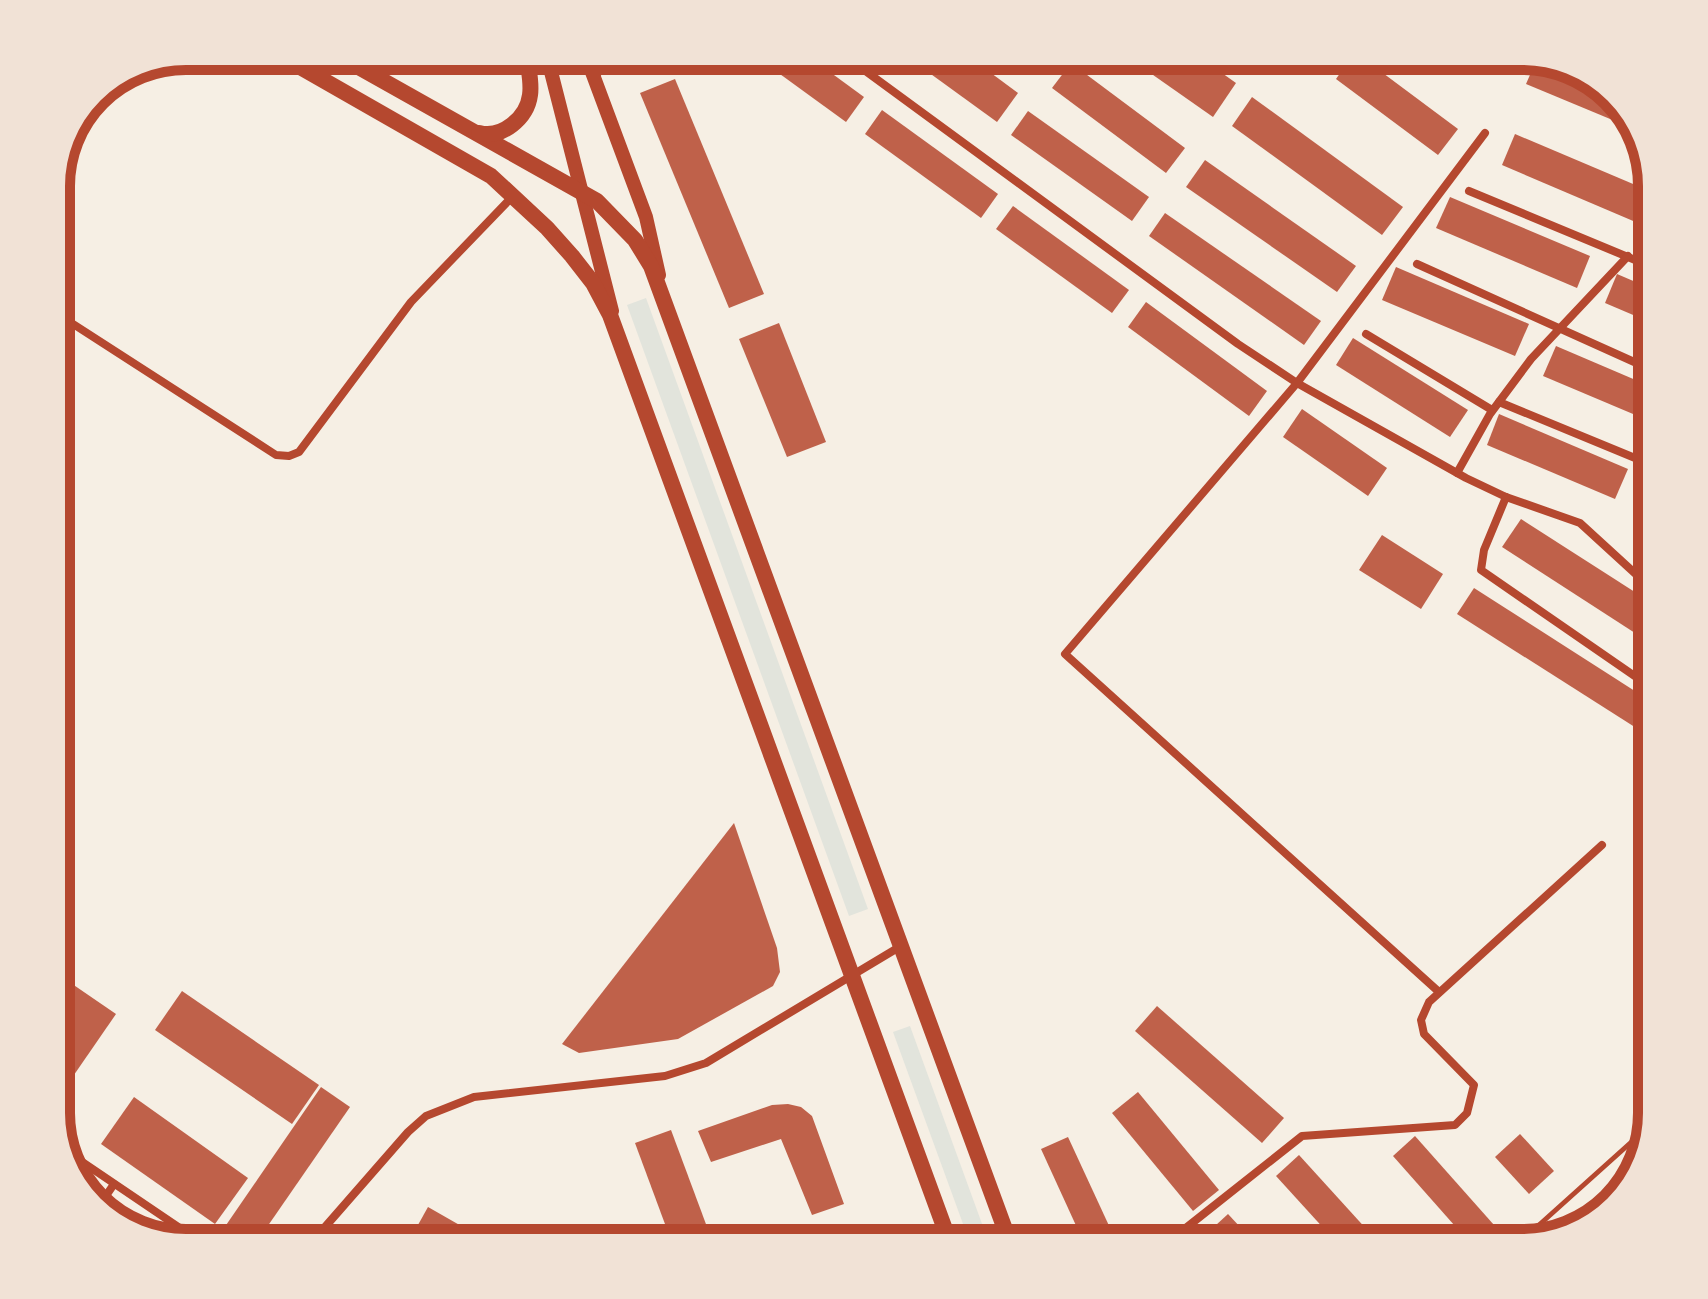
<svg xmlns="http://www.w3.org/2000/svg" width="1708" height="1299" font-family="Raleway,sans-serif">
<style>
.green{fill:#e2e4dc}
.building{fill:#bf614a}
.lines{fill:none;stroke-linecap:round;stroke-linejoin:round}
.service{stroke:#b5482f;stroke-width:5}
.minor{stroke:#b5482f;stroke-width:8}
.secondary{stroke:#b5482f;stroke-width:14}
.trunk{stroke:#b5482f;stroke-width:16}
.rim{fill:none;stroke:#b5482f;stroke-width:10}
</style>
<rect width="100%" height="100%" fill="#f6efe4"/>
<g class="green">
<polygon points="646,298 868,909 849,916 627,305"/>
<polygon points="910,1026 989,1243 970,1243 893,1032"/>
</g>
<g class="building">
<polygon points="755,56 808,56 864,97 846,122"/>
<polygon points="906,56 968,56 1018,93 997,122"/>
<polygon points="1126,56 1198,56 1236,83 1213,117"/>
<polygon points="1352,56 1360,56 1458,129 1438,155 1336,79"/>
<polygon points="1536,61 1602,83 1639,131 1526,84"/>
<polygon points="1071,63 1185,148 1166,173 1052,88"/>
<polygon points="675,79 764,294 729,308 640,93"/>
<polygon points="1252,97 1403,207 1382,235 1232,126"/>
<polygon points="882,110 998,194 981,218 865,134"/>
<polygon points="1028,111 1149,197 1132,221 1011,135"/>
<polygon points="1515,134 1652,192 1652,229 1502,165"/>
<polygon points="1205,160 1356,266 1337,292 1186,187"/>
<polygon points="1450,197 1590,256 1577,288 1436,228"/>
<polygon points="1013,206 1129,290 1112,313 996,229"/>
<polygon points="1165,213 1321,321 1304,345 1149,236"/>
<polygon points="1396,267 1529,324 1515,356 1382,300"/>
<polygon points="1617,274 1652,289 1652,323 1605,303"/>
<polygon points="1146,302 1267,391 1249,416 1128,327"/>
<polygon points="779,323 826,442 787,457 739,339"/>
<polygon points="1353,338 1468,410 1450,437 1336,365"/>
<polygon points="1556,346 1652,387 1652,422 1543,376"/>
<polygon points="1302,409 1387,468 1368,496 1283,437"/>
<polygon points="1499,414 1628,469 1615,499 1487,445"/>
<polygon points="1521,519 1652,603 1652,644 1502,547"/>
<polygon points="1382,535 1443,574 1421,609 1359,570"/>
<polygon points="1474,588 1652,702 1652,738 1457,614"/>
<polygon points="734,823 777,948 780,972 773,986 678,1039 579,1053 562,1044"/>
<polygon points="62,977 116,1014 56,1101 56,986"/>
<polygon points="182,991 319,1085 292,1124 155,1030"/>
<polygon points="1157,1006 1284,1118 1262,1143 1135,1031"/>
<polygon points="321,1087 350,1107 256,1243 240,1243 222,1231"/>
<polygon points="1138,1092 1219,1190 1193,1211 1112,1113"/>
<polygon points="134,1097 248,1178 215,1224 101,1144"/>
<polygon points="788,1104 801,1107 812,1116 844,1204 812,1215 781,1139 711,1162 698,1131 772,1105"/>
<polygon points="671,1130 713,1243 672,1243 635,1143"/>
<polygon points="1520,1134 1554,1171 1529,1194 1495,1157"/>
<polygon points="1415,1136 1494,1225 1474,1243 1470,1243 1393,1156"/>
<polygon points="1068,1137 1117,1243 1084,1243 1041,1149"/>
<polygon points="1299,1155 1379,1243 1337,1243 1276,1176"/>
<polygon points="428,1207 491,1243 413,1243 409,1241"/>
<polygon points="1228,1214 1255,1243 1209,1243 1203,1237"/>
</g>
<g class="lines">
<g class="service">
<polyline points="380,74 395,56"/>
<polyline points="1519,1243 1647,1128"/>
</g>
<g class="minor">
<polyline points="845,56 1238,344 1297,383 1466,478 1506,497 1580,523 1639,577 1652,585"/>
<polyline points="595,77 610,56"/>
<polyline points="1469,191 1652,267"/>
<polyline points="1417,264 1652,370"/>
<polyline points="56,313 276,455 289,456 299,452 411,302 513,196"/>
<polyline points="1366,334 1492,410"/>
<polyline points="1499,402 1652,465"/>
<polyline points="1457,473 1490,414 1531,359 1628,256"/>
<polyline points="1506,497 1484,550 1481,570 1652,688"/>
<polyline points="1439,992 1065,654 1297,383 1485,133"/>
<polyline points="72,1155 202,1243"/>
<polyline points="99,1206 114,1184"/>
<polyline points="311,1243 408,1132 426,1116 474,1097 665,1076 706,1063 901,946"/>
<polyline points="1150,1243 1182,1231 1302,1136 1455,1125 1467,1113 1474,1085 1424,1034 1421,1020 1429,1002 1602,845"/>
</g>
<g class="secondary">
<polyline points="547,56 612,311"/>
<polyline points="586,56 646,217 659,275"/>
</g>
<g class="trunk">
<polyline points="281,56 491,176 547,228 572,256 593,283 610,315 950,1243"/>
<polyline points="339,56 597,201 635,240 651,266 1010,1243"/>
<path d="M479 133C502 139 527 118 530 95 532 82 528 68 527 56"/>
</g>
</g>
<path d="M0 0H1708V1299H0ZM186 70H1522A116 116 0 0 1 1638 186V1113A116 116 0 0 1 1522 1229H186A116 116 0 0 1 70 1113V186A116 116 0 0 1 186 70Z" fill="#f1e2d6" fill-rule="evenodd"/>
<path class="rim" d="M186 70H1522A116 116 0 0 1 1638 186V1113A116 116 0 0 1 1522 1229H186A116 116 0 0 1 70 1113V186A116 116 0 0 1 186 70Z"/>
</svg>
